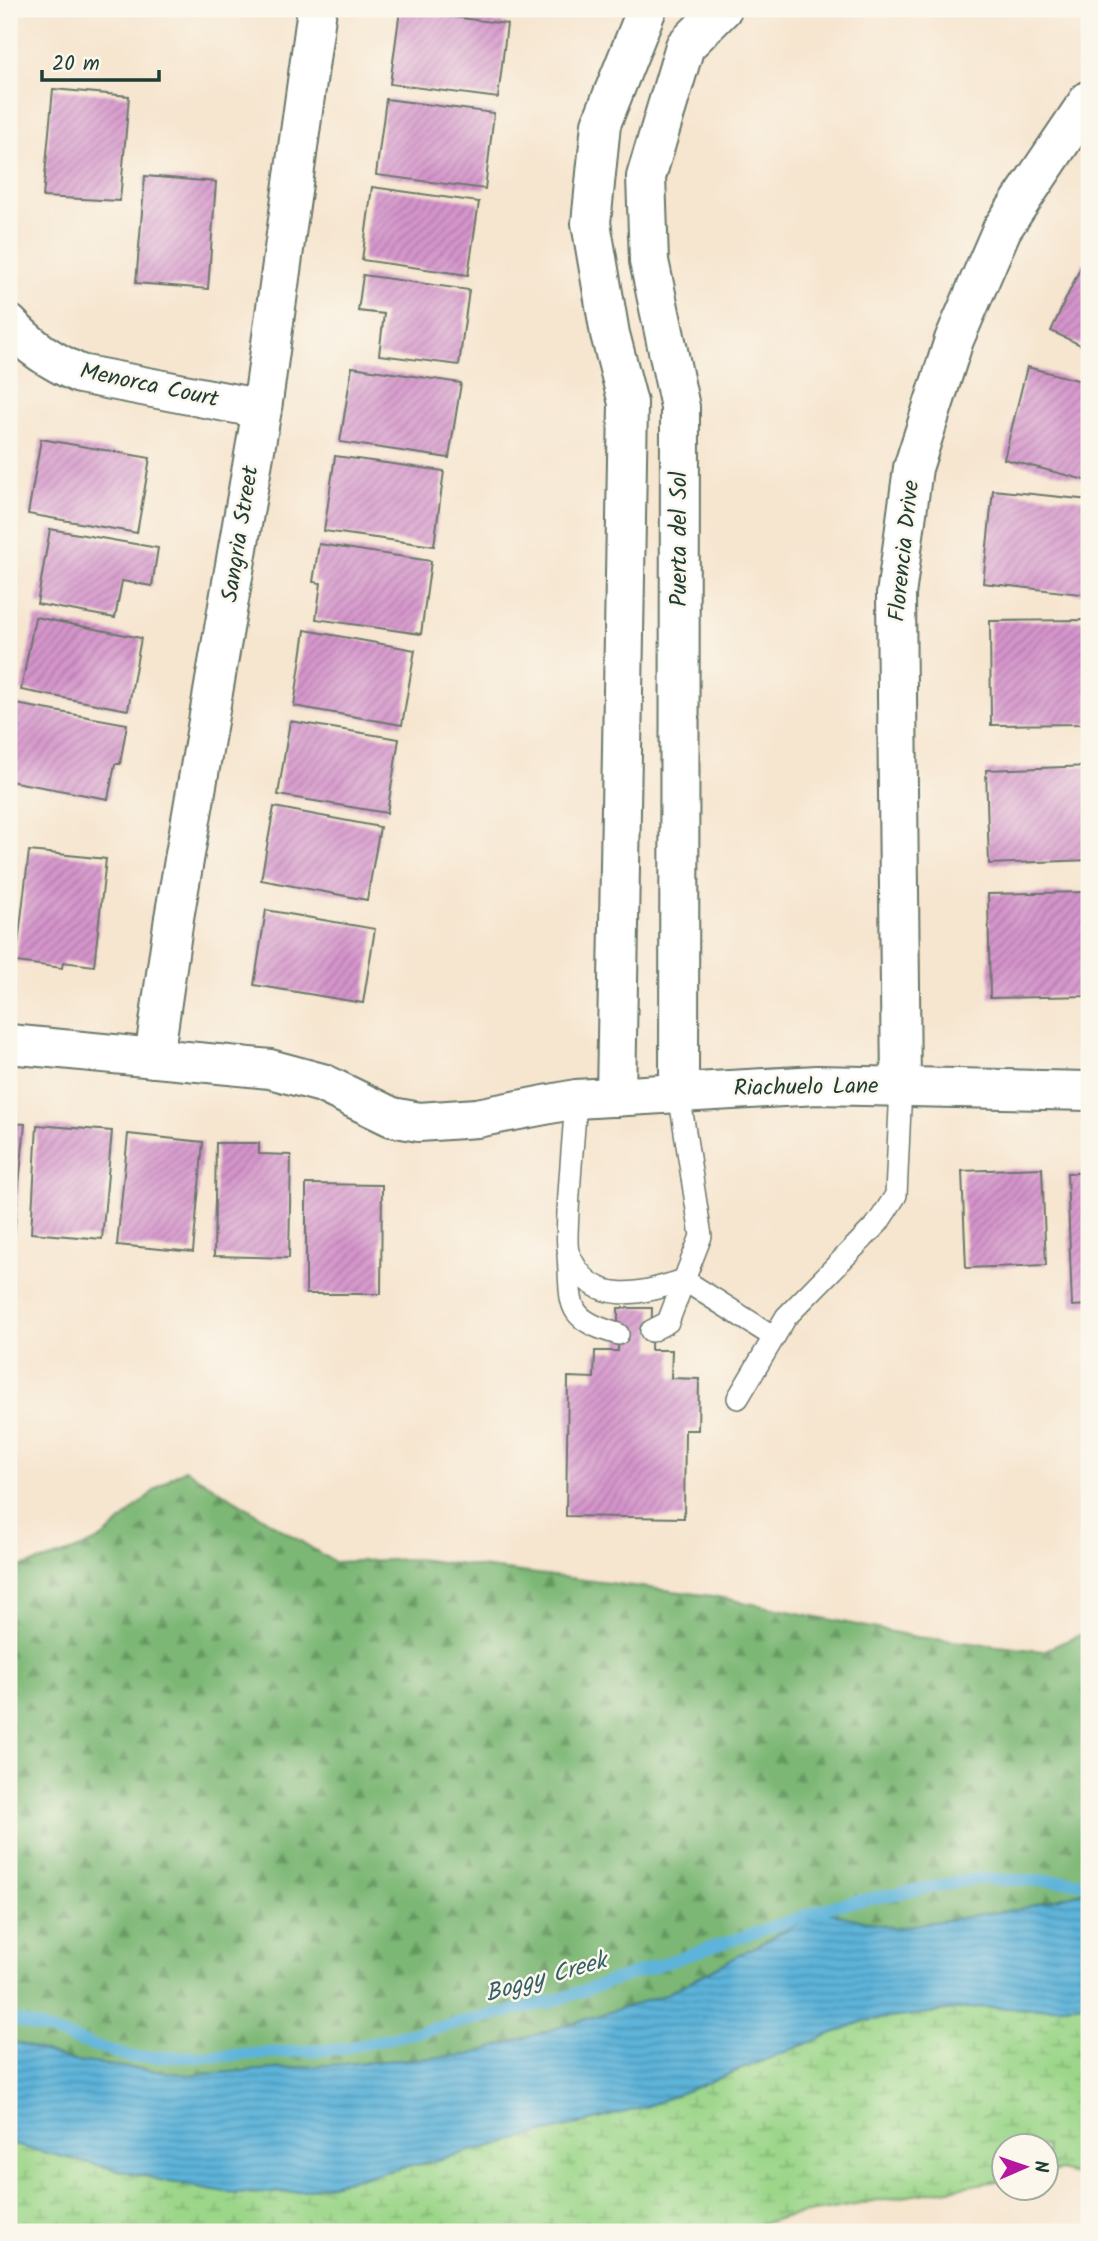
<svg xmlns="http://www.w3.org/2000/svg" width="1098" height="2241" font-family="Kalam,sans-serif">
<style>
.forest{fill:url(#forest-firs);stroke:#4e7a54;stroke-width:2}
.wetland{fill:url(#wetland-marsh);stroke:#5d8a5e;stroke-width:2}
.water{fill:url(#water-rules);stroke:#3e7886;stroke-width:2}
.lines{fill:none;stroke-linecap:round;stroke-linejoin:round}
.stream{stroke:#5db3d9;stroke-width:12}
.building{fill:url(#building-hatch)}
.service-casing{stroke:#6a786a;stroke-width:24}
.minor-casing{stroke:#6a786a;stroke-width:42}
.service{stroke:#fff;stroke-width:21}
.minor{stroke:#fff;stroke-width:38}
.labels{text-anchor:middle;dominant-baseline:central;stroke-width:5;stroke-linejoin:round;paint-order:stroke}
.street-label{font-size:23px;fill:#1f3d34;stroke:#fbf7ec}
.water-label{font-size:24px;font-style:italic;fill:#326066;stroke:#fbf7ec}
</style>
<defs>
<pattern id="forest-firs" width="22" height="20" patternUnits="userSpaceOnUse" patternTransform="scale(1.75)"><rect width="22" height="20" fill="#7cb775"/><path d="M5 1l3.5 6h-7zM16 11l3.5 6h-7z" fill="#659661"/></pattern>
<pattern id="wetland-marsh" width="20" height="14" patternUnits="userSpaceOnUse" patternTransform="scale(1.75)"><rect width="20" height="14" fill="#9bd689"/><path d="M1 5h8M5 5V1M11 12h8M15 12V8" fill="none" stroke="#7eaf71"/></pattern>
<pattern id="water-rules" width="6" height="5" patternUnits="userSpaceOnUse" patternTransform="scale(1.75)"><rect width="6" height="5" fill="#5db3d9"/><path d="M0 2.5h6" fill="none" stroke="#4c93b1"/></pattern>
<pattern id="building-hatch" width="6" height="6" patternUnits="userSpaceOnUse" patternTransform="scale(1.75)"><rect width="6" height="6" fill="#d594cb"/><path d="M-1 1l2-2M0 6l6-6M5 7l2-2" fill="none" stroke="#ac7aa6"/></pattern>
</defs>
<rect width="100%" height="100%" fill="#fbf7ec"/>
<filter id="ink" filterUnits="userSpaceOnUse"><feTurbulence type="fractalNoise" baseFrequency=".0143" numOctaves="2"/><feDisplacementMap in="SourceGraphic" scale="14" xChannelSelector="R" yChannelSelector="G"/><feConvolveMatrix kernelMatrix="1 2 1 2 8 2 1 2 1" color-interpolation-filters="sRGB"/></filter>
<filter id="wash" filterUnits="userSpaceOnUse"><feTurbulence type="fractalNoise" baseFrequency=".00686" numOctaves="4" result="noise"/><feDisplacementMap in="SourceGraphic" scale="28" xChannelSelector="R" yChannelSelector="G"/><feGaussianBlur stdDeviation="1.57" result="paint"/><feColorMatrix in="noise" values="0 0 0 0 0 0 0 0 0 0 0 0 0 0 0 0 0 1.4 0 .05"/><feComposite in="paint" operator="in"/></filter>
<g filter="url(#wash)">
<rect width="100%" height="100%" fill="#f6e5cf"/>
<path class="forest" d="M185 1469 334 1562 416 1559 713 1596 917 1637 1043 1651 1089 1631V1890L1024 1908 894 1928 821 1911 665 1995 469 2055 189 2075 67 2060 9 2040V1569C31 1565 89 1549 106 1535 133 1512 154 1486 185 1469Z"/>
<polygon class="wetland" points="1089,2003 1089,2180 1062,2170 1046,2173 1046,2146 1004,2146 1003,2180 784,2217 736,2232 9,2232 9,2144 169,2182 237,2194 295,2192 425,2163 645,2107 864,2021 979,2007 1037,2009"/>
<polygon class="water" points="1089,1890 1089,2003 1037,2009 979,2007 864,2021 645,2107 425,2163 295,2192 237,2194 169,2182 9,2144 9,2040 67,2060 189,2075 469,2055 665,1995 821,1911 894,1928 1024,1908"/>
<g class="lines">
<polyline class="stream" points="9,2018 130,2057 201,2057 341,2049 547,2003 836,1905 974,1879 1089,1882"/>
</g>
<g id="blocks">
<g class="building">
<polygon points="208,9 242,9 241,15"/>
<polygon points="400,10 507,24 498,98 390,84"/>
<polygon points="53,89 129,96 120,201 43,197"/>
<polygon points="386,99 494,113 485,189 376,175"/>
<polygon points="145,176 216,182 208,289 136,283"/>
<polygon points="372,187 479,202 468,275 362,260"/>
<polygon points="1083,262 1089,265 1089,349 1051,331"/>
<polygon points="363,275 469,290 459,365 379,355 384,314 358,311"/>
<polygon points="352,367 461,383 449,458 340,442"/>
<polygon points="1027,367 1089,383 1089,481 1004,459"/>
<polygon points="41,439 150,458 137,533 28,514"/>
<polygon points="335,456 444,471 434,546 324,531"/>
<polygon points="993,490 1089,500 1089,595 983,583"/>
<polygon points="50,529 158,548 152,586 122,581 115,618 37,604"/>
<polygon points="319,544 431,561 421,634 316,619 321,583 313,582"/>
<polygon points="35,617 141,638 128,710 21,690"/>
<polygon points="1086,620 1089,724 991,725 990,621"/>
<polygon points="305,630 415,650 402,725 294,706"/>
<polygon points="16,704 127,724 120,764 115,764 108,799 9,781 9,745"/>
<polygon points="290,721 399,739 387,813 278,795"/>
<polygon points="1089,766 1089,860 989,864 986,770"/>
<polygon points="274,807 380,827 367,900 261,880"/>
<polygon points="29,851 106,859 94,966 63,962 62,968 16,962"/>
<polygon points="1089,892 1089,996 990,998 988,894"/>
<polygon points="266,910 375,929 363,1003 254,985"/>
<polygon points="9,1123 25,1124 14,1235 9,1234"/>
<polygon points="37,1125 112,1131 102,1239 31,1233"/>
<polygon points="128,1134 203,1142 193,1252 117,1245"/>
<polygon points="216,1143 259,1143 259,1154 291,1155 289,1258 214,1256"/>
<polygon points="1042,1168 1046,1265 966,1268 962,1171"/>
<polygon points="1067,1173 1089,1173 1089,1305 1072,1306"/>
<polygon points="306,1184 382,1185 381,1294 306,1294"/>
<polygon points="618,1308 652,1308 651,1350 672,1350 671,1378 699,1379 698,1430 685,1430 684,1518 566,1516 568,1377 594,1378 595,1351 618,1351"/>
</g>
</g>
</g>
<g filter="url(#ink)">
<use href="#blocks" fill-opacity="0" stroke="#6a786a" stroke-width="2"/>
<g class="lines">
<defs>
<g id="service">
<path d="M576 1099C575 1122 563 1242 569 1254 591 1308 641 1294 684 1280L701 1236 679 1093"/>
<path d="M568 1255C572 1305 563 1318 618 1334"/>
<polyline points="651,1331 668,1322 684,1280 774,1337"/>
<polyline points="738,1398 786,1317 878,1223 896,1195 901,1086"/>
</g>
<g id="minor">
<path d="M9 324C30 347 51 361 80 374L262 409"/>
<polyline points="9,1044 270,1069 322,1083 392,1117 419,1122 477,1118 576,1099 817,1085 1089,1091"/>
<polyline points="154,1058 174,918 262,409 317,9"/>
<polyline points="901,1086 896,595 913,468 954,340 1002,229 1089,100"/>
<polyline points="679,1093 680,407 649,261 646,177 685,46 722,9"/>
<polyline points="616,1097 628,403 610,334 591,223 601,124 647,9"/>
</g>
</defs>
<use href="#service" class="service-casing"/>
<use href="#minor" class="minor-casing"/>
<use href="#service" class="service"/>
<use href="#minor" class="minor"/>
</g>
</g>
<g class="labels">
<g class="street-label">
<text transform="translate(149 386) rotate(12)">Menorca Court</text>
<text transform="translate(241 534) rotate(-81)">Sangria Street</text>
<text transform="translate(680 539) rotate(-90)">Puerta del Sol</text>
<text transform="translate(905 551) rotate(-84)">Florencia Drive</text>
<text transform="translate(806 1088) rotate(-1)">Riachuelo Lane</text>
</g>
<g class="water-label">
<text transform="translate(546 1978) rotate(-16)">Boggy Creek</text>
</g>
</g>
<rect width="1098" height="2241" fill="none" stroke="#fbf7ec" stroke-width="35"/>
<g transform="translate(1025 2167) rotate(88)"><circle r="33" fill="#fbf7ec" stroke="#a3ada2" stroke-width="2"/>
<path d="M0-5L12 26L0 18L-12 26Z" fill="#b5179e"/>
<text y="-10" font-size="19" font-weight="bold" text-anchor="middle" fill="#1f3d34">N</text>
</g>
<path d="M42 70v10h117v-10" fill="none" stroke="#1f3d34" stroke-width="3.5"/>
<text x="52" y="70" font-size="21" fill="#1f3d34" stroke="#fbf7ec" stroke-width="5" paint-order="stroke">20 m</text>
</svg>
